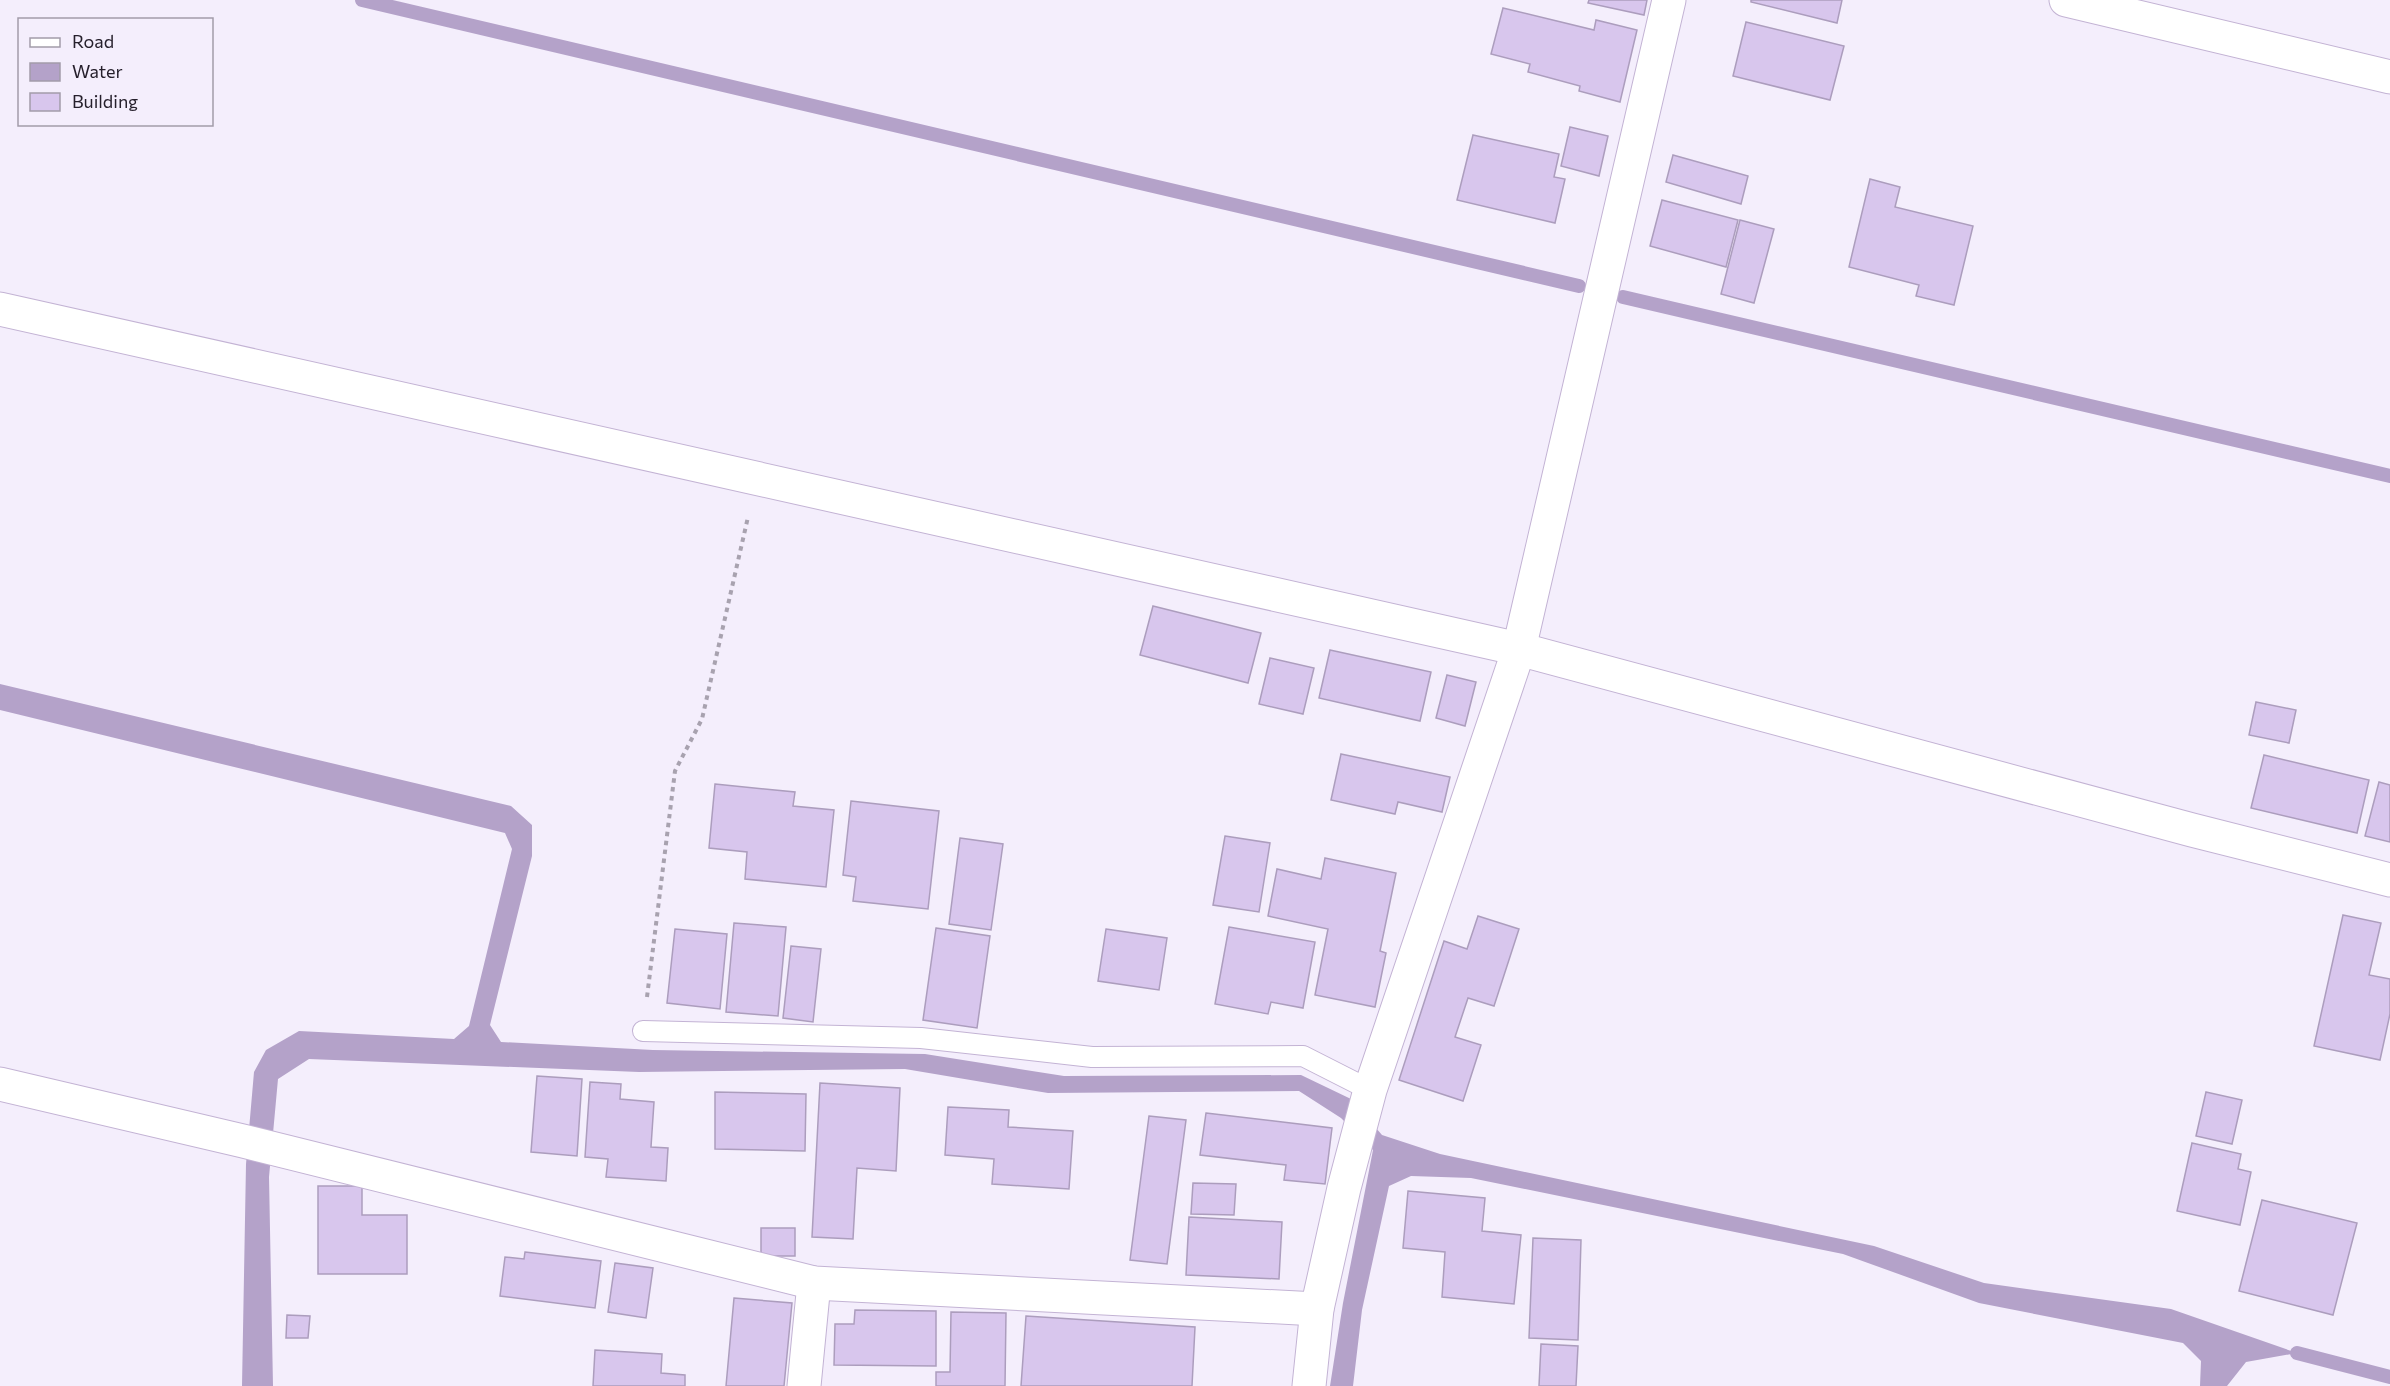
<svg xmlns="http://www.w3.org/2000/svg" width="2390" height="1386" font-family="Commissioner,sans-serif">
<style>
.water{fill:#b4a2c9}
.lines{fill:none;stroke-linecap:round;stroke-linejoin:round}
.stream{stroke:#b4a2c9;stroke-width:14}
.building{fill:#d8c6ed;stroke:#ac9dbd;stroke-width:1.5}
.service-casing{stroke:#c3b3d4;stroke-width:22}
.minor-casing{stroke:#c3b3d4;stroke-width:35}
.tertiary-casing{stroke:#c3b3d4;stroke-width:35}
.path{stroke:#a8a2af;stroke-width:4;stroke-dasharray:4.5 4.5;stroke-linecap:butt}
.service{stroke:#fff;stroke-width:20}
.minor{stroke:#fff;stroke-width:33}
.tertiary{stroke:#fff;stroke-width:33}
</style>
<rect width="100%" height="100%" fill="#f4eefc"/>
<polygon class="water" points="0,684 511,806 532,825 532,856 490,1025 501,1042 653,1050 925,1054 1064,1076 1301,1075 1351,1099 1382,1135 1440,1154 1874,1246 1984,1283 2171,1309 2297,1353 2246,1362 2227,1386 2200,1386 2201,1361 2183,1343 1979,1303 1843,1254 1471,1178 1411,1176 1389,1186 1362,1310 1353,1386 1330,1386 1343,1303 1373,1150 1341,1118 1299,1091 1048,1093 905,1069 639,1072 309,1059 278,1079 269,1177 273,1386 242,1386 246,1164 254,1072 266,1050 299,1031 454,1039 469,1026 512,849 505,833 0,710"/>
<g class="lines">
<g class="stream">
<polyline points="362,0 1579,286"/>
<polyline points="1623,297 2390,476"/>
<polyline points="2297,1353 2390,1377"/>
</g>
</g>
<g class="building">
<polygon points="1589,0 1647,0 1644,15 1588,3"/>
<polygon points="1751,0 1842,0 1837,23 1751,2"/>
<polygon points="1503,8 1594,30 1596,20 1637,30 1620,102 1579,91 1580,86 1528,72 1530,64 1491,54"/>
<polygon points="1746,22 1844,46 1830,100 1733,76"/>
<polygon points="1570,127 1608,136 1599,176 1561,166"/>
<polygon points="1473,135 1559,154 1554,177 1565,179 1555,223 1457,200"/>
<polygon points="1673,155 1748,176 1741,204 1666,182"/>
<polygon points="1870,179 1900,187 1895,207 1973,226 1954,305 1916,296 1919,285 1849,267"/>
<polygon points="1662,200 1738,220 1726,267 1650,246"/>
<polygon points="1740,220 1774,229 1754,303 1721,294"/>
<polygon points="1153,606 1261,633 1248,683 1140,655"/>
<polygon points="1330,650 1431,672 1420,721 1319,698"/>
<polygon points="1270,658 1314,668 1303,714 1259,704"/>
<polygon points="1447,675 1476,682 1465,726 1436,718"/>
<polygon points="2256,702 2296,710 2289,743 2249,735"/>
<polygon points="1341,754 1450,777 1442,812 1398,802 1395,814 1331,800"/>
<polygon points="2264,755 2369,780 2357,833 2251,808"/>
<polygon points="2379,782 2390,785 2390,842 2365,836"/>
<polygon points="715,784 795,792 793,806 834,810 826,887 745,879 747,852 709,848"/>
<polygon points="851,801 939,811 928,909 853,901 856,877 843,875"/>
<polygon points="1225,836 1270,843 1259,912 1213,905"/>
<polygon points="960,838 1003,844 991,930 949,924"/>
<polygon points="1325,858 1396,873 1380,951 1386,953 1375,1007 1315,995 1328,929 1268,916 1277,869 1321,879"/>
<polygon points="2343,915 2381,923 2369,975 2390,979 2390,1014 2380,1060 2314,1046"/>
<polygon points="1478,916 1519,929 1494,1006 1468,998 1455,1037 1481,1045 1463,1101 1399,1080 1444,941 1467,949"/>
<polygon points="734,923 786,927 778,1016 726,1012"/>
<polygon points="1229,927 1315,942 1303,1008 1271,1002 1268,1014 1215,1004"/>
<polygon points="936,928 990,936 977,1028 923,1020"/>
<polygon points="675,929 727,934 720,1009 667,1003"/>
<polygon points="1106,929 1167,938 1159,990 1098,981"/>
<polygon points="791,946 821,949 813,1022 783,1018"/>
<polygon points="537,1076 582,1079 577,1156 531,1152"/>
<polygon points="590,1082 621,1084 620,1099 654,1102 651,1147 668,1148 666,1181 606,1177 608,1159 585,1157"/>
<polygon points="820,1083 900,1088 896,1171 857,1168 853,1239 812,1237"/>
<polygon points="715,1092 806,1094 805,1151 715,1149"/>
<polygon points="2206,1092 2242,1100 2232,1144 2196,1136"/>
<polygon points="948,1107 1009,1110 1008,1127 1073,1131 1069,1189 992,1184 994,1159 945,1155"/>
<polygon points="1206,1113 1332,1128 1325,1184 1284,1180 1286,1165 1200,1155"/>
<polygon points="1149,1116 1186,1120 1167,1264 1130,1260"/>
<polygon points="2192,1143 2241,1154 2238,1169 2251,1172 2240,1225 2177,1211"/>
<polygon points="1193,1183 1236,1184 1234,1215 1191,1214"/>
<polygon points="318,1186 362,1186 362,1215 407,1215 407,1274 318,1274"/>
<polygon points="1408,1191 1485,1198 1482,1231 1521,1235 1514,1304 1442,1297 1445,1252 1403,1248"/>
<polygon points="2262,1200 2357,1223 2333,1315 2239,1291"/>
<polygon points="1189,1217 1282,1222 1279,1279 1186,1275"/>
<rect x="761" y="1228" width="34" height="28"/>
<polygon points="1533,1238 1581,1240 1578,1340 1529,1338"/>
<polygon points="525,1252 601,1261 595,1308 500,1296 505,1257 524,1259"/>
<polygon points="615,1263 653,1268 646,1318 608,1312"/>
<polygon points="734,1298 792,1303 784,1386 726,1386"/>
<polygon points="855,1310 936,1311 936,1366 834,1365 835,1324 854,1324"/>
<polygon points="951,1312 1006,1313 1005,1386 936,1386 936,1372 950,1372"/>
<polygon points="287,1315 310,1316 308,1338 286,1338"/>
<polygon points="1026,1316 1195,1327 1192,1386 1021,1386"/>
<polygon points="1541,1344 1578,1346 1576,1386 1539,1386"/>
<polygon points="595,1350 662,1354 661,1373 685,1375 685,1386 593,1386"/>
</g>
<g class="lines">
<defs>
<polyline id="service" points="643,1031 921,1038 1092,1057 1303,1056 1370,1090"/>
<g id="minor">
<polyline points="2066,0 2390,77"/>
<polyline points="0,1084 243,1141 814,1283 1317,1309"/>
<polyline points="804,1386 814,1283"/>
<polyline points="1309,1386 1317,1309 1344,1188 1370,1090 1519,649 1669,0"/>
</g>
<polyline id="tertiary" points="0,309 1519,649 2192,830 2390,880"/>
</defs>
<use href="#service" class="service-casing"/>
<use href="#minor" class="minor-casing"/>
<use href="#tertiary" class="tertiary-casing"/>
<polyline class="path" points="647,997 675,771 702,719 748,517"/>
<use href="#service" class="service"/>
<use href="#minor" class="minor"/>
<use href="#tertiary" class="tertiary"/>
</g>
<rect x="18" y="18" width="195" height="108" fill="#f4eefc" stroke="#a29ca9" stroke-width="1.5"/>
<rect x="30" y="38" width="30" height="9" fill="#ffffff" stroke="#a29ca9" stroke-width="1.5"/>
<text x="72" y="48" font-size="18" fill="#26202c">Road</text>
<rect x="30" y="63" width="30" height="18" fill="#b4a2c9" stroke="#a29ca9" stroke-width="1.5"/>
<text x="72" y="78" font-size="18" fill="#26202c">Water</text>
<rect x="30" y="93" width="30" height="18" fill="#d8c6ed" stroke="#a29ca9" stroke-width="1.5"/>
<text x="72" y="108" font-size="18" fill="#26202c">Building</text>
</svg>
